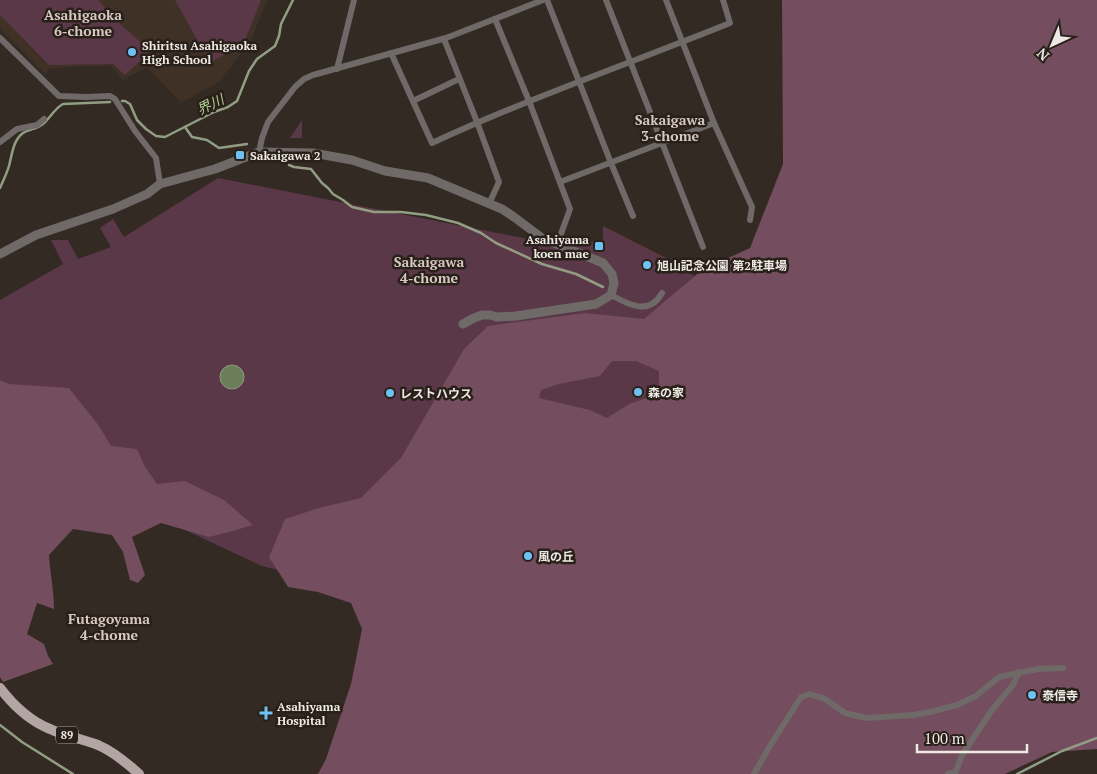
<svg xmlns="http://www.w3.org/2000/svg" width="1097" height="774" font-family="'PT Serif','Noto Sans JP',serif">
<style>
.built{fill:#3f3126}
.green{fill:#5a3848}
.forest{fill:#744d5e;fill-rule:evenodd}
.water{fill:#6b7e5a;stroke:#929e83}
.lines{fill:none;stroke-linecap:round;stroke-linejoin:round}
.stream{stroke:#929e83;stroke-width:2.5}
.minor{stroke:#6f6968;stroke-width:6}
.tertiary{stroke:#6f6968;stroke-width:9}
.primary{stroke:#b2a5a4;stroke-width:10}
.poi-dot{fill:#6dc2f3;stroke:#29201a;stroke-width:2}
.labels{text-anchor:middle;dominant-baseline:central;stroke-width:5;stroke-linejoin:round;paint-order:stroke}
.shield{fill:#29201a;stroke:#b3ada7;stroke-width:1}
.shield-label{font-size:11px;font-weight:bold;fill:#eee9e4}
.poi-label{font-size:12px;font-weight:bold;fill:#eee9e4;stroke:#29201a;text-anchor:start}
.neighbourhood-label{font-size:14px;font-weight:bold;fill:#d5c9c0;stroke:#29201a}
.water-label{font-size:14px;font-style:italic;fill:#b0cf94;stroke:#29201a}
</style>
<rect width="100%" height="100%" fill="#332a23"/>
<polygon class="built" points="0,0 267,0 252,38 219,82 181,103 147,67 123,80 111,66 80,66 50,69 45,74 0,29"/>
<g class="green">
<polygon points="0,0 98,0 121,25 151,51 125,75 113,64 49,65 0,15"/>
<polygon points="175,0 261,0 244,43 210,63"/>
<polygon points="302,120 302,138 290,138"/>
<polygon points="218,178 528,239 547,247 603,240 603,226 676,263 705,284 825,337 352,588 262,566 119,499 0,427 0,300 63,264 51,240 68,240 78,259 111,247 100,228 113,219 124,237"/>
</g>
<g class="forest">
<path d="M782 0H1097V749L1052 752 1005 774H318L326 759 351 684 362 629 351 603 318 592 288 587 269 557 285 519 319 508 361 498 401 458 464 349 488 326 585 313 644 319 702 270 750 248 783 164ZM612 361H636L659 371V391L653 396 629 404 607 418 590 410 539 398 541 390 559 384 600 376Z"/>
<path d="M0 380 9 384 69 388 99 426 111 446 137 449 145 467 157 484 185 481 224 500 253 525 229 532 209 537 161 523 132 537 145 575 138 583 130 580 123 552 112 535 73 529 49 555C50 573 54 591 54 609L37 603 27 634 44 644 48 656 53 664 3 682 0 677Z"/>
</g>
<circle class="water" cx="232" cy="377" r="12"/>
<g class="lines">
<g class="stream">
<polyline points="122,101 125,101 130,104 137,120 146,129 156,136 165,137 214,112 228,107 237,101 249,71 257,59 275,46 279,36 281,24 293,0"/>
<polyline points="185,127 192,137 207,140 219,148 247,144"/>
<polyline points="289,165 294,167 311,169 322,183 328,188 333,194 343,200 352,207 374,212 401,212 426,215 458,223 481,233 496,243 542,264 576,274 603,287"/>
<path d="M0 188C3 181 7 173 9 166 12 155 13 140 23 133 29 129 38 129 44 123 51 117 55 108 63 104L110 102"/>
<polyline points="0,725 22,742 73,774"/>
<polyline points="1017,774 1062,751 1097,738"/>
</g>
<g class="minor">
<polyline points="547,0 611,163 633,216"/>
<polyline points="606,0 703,247"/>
<polyline points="666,0 714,123 752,207 750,220"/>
<polyline points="495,19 529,101 570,209 557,245"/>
<polyline points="0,38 59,96 86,97 110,96 115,99 135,131 156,158 160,184"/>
<polyline points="444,39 477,122 499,182 489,204"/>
<path d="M391 53 432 143C529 98 631 63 730 23L723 0"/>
<polyline points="337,69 354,0"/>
<polyline points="413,101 459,79"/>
<polyline points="0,142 17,129 37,125 44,119"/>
<polyline points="259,152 262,138 268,122 295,87 304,79 313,75 446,38 543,0"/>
<polyline points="560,182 714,123"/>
<path d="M611 295C629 305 649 316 662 293"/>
<polyline points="754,774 770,746 801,697 810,694 825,699 845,713 866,718 914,715 930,712 957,705 976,696 999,677 1038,669 1063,668"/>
<polyline points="948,774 955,772"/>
<polyline points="955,774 962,755 992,710 1013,685 1019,672"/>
</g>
<polyline class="tertiary" points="0,254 36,235 113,209 147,194 160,184 215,169 259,152 313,153 352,160 385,171 428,178 502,209 514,217 542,238 603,263 612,274 614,283 611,295 596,304 516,316 497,317 490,315 482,315 474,318 463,324"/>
<path class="primary" d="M0 688C13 705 30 721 50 729 65 736 82 739 98 745 114 752 127 763 139 774"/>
</g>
<g class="poi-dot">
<circle cx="132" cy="52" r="5"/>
<rect x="235" y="150" width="10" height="10" rx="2.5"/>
<rect x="594" y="241" width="10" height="10" rx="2.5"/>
<circle cx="647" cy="265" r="5"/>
<circle cx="638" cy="392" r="5"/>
<circle cx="390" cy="393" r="5"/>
<circle cx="528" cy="556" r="5"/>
<circle cx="1032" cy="695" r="5"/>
<path d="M263.5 705.5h5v5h5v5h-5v5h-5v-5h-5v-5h5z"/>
</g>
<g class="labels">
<rect class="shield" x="56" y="726.5" width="22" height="17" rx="4"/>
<g class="shield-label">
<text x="67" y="735">89</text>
</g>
<g class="poi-label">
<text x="142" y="45">Shiritsu Asahigaoka<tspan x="142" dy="14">High School</tspan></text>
<text x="250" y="155">Sakaigawa 2</text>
<text x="589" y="239" text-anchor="end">Asahiyama<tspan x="589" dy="14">koen mae</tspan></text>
<text x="657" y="265">旭山記念公園 第2駐車場</text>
<text x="648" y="392">森の家</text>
<text x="400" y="393">レストハウス</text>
<text x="538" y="556">風の丘</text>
<text x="1042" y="695">泰信寺</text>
<text x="277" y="706">Asahiyama<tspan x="277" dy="14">Hospital</tspan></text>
</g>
<g class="neighbourhood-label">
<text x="83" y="14">Asahigaoka<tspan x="83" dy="16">6-chome</tspan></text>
<text x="670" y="119">Sakaigawa<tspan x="670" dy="16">3-chome</tspan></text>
<text x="429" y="261">Sakaigawa<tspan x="429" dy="16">4-chome</tspan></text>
<text x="109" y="618">Futagoyama<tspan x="109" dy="16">4-chome</tspan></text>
</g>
<g class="water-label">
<text transform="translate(210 104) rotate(-26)">界川</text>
</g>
</g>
<g transform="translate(1052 45) rotate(224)" stroke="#29201a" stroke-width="4" paint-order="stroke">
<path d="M0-4L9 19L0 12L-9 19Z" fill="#eee9e4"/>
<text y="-8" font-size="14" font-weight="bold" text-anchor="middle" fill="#eee9e4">N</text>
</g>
<path d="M917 744v8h110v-8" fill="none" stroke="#eee9e4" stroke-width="2.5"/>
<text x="924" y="744" font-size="15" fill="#eee9e4" stroke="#29201a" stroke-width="4" paint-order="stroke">100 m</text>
</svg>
